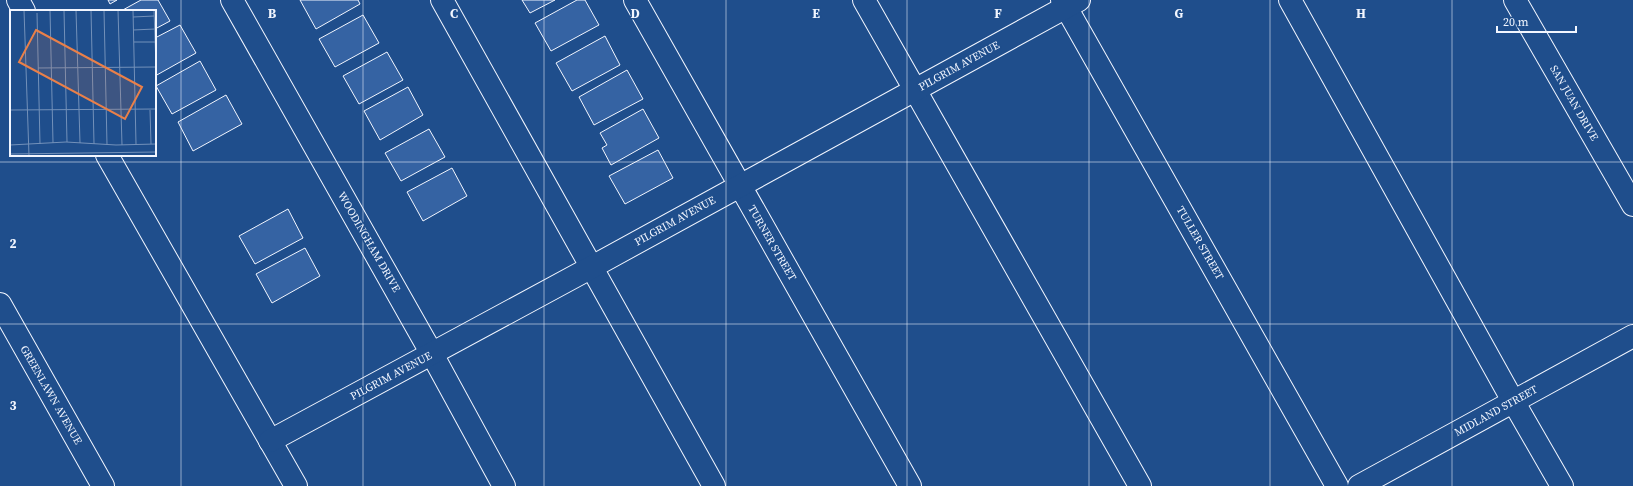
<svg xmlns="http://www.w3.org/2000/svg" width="1633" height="486" font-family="'Source Serif 4',serif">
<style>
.building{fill:#3563a3;stroke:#f2f6ff}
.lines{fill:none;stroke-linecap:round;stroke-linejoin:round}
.minor-casing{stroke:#f2f6ff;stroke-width:24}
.minor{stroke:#1f4e8c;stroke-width:22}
.grid{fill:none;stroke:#f2f6ff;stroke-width:1;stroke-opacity:0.55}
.labels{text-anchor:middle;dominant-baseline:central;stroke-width:3;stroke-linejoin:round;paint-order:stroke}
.street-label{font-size:11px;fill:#f2f6ff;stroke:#1f4e8c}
.inset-road{fill:none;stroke:#7391ba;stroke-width:1}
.view{fill:#ea8049;fill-opacity:0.15;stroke:#ea8049;stroke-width:2}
.inset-edge{fill:none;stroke:#f2f6ff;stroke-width:2}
.grid-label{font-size:13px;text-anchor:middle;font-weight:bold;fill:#f2f6ff;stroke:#1f4e8c;stroke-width:3;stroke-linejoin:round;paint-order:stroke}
</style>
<rect width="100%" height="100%" fill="#1f4e8c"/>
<g class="building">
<polygon points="108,0 117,0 110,4"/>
<polygon points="141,0 158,0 170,21 155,29 155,11 121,11"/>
<polygon points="300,0 358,0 360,4 316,29"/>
<polygon points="522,0 555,0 530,13"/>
<polygon points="577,0 585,0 599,25 551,51 535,23"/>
<polygon points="363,15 379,43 335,67 319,39"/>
<polygon points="180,25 196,53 155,76 155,38"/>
<polygon points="605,36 620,65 572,91 556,63"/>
<polygon points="387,52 403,80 359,104 343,76"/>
<polygon points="200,61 216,90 172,114 156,86"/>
<polygon points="627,70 643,99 594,125 579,97"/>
<polygon points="408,87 423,115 380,140 364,111"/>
<polygon points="226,95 242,124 193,151 178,122"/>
<polygon points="643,109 659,138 611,165 602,148 607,145 600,133"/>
<polygon points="429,129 445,157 401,181 385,153"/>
<polygon points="658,150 673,178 625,204 609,176"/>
<polygon points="452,168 467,196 423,221 407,192"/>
<polygon points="288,209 303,238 255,264 239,236"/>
<polygon points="305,248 320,276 272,303 256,274"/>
</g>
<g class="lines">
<defs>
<g id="minor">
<polyline points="18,0 24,11"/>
<polyline points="232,0 432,354 504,486"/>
<polyline points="442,0 714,486"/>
<polyline points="635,0 910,486"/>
<polyline points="864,0 1140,486"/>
<polyline points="1062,0 1337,486"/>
<polyline points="1290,0 1513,401 1562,486"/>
<polyline points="1515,0 1633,205"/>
<polyline points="107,155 296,486"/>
<polyline points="0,304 103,486"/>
<polyline points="270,441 592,267 1079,0"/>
<polyline points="1359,486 1633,336"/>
</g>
</defs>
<use href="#minor" class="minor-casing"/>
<use href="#minor" class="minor"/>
</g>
<path class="grid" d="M181 0V486M363 0V486M544 0V486M726 0V486M907 0V486M1089 0V486M1270 0V486M1452 0V486M0 162H1633M0 324H1633"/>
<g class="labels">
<g class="street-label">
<text transform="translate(959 66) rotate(-29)">PILGRIM AVENUE</text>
<text transform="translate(1574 103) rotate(60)">SAN JUAN DRIVE</text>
<text transform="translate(675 221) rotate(-29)">PILGRIM AVENUE</text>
<text transform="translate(369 242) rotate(60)">WOODINGHAM DRIVE</text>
<text transform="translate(772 243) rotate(60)">TURNER STREET</text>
<text transform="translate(1200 243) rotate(60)">TULLER STREET</text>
<text transform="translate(391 376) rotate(-28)">PILGRIM AVENUE</text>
<text transform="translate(51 395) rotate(60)">GREENLAWN AVENUE</text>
<text transform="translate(1496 411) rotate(-29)">MIDLAND STREET</text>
</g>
</g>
<g transform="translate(10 10)">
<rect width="146" height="146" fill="#1f4e8c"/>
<path class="inset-road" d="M14 0 19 146M40 0 43 133M54 0 57 132M66 0 70 133M81 0 84 134M94 0 97 135M108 0 112 135M123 0 126 134M144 0 146 57M27 3 30 134M123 7 144 6M123 20 145 19M124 32H145M28 58 146 57M0 100 146 99M140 100 141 134M0 135 56 132 106 135 146 134M0 144 146 142"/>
<path class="view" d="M26 20 132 77 115 109 9 52Z"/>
<rect width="146" height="146" class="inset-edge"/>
</g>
<g class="grid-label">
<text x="272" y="18">B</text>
<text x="454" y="18">C</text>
<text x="635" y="18">D</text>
<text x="816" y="18">E</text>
<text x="998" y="18">F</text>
<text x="1179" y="18">G</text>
<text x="1361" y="18">H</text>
<text x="13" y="248">2</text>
<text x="13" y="410">3</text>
</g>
<path d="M1497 26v6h79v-6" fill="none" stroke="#f2f6ff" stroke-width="2"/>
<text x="1503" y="26" font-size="12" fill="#f2f6ff" stroke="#1f4e8c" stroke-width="3" paint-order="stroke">20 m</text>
</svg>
